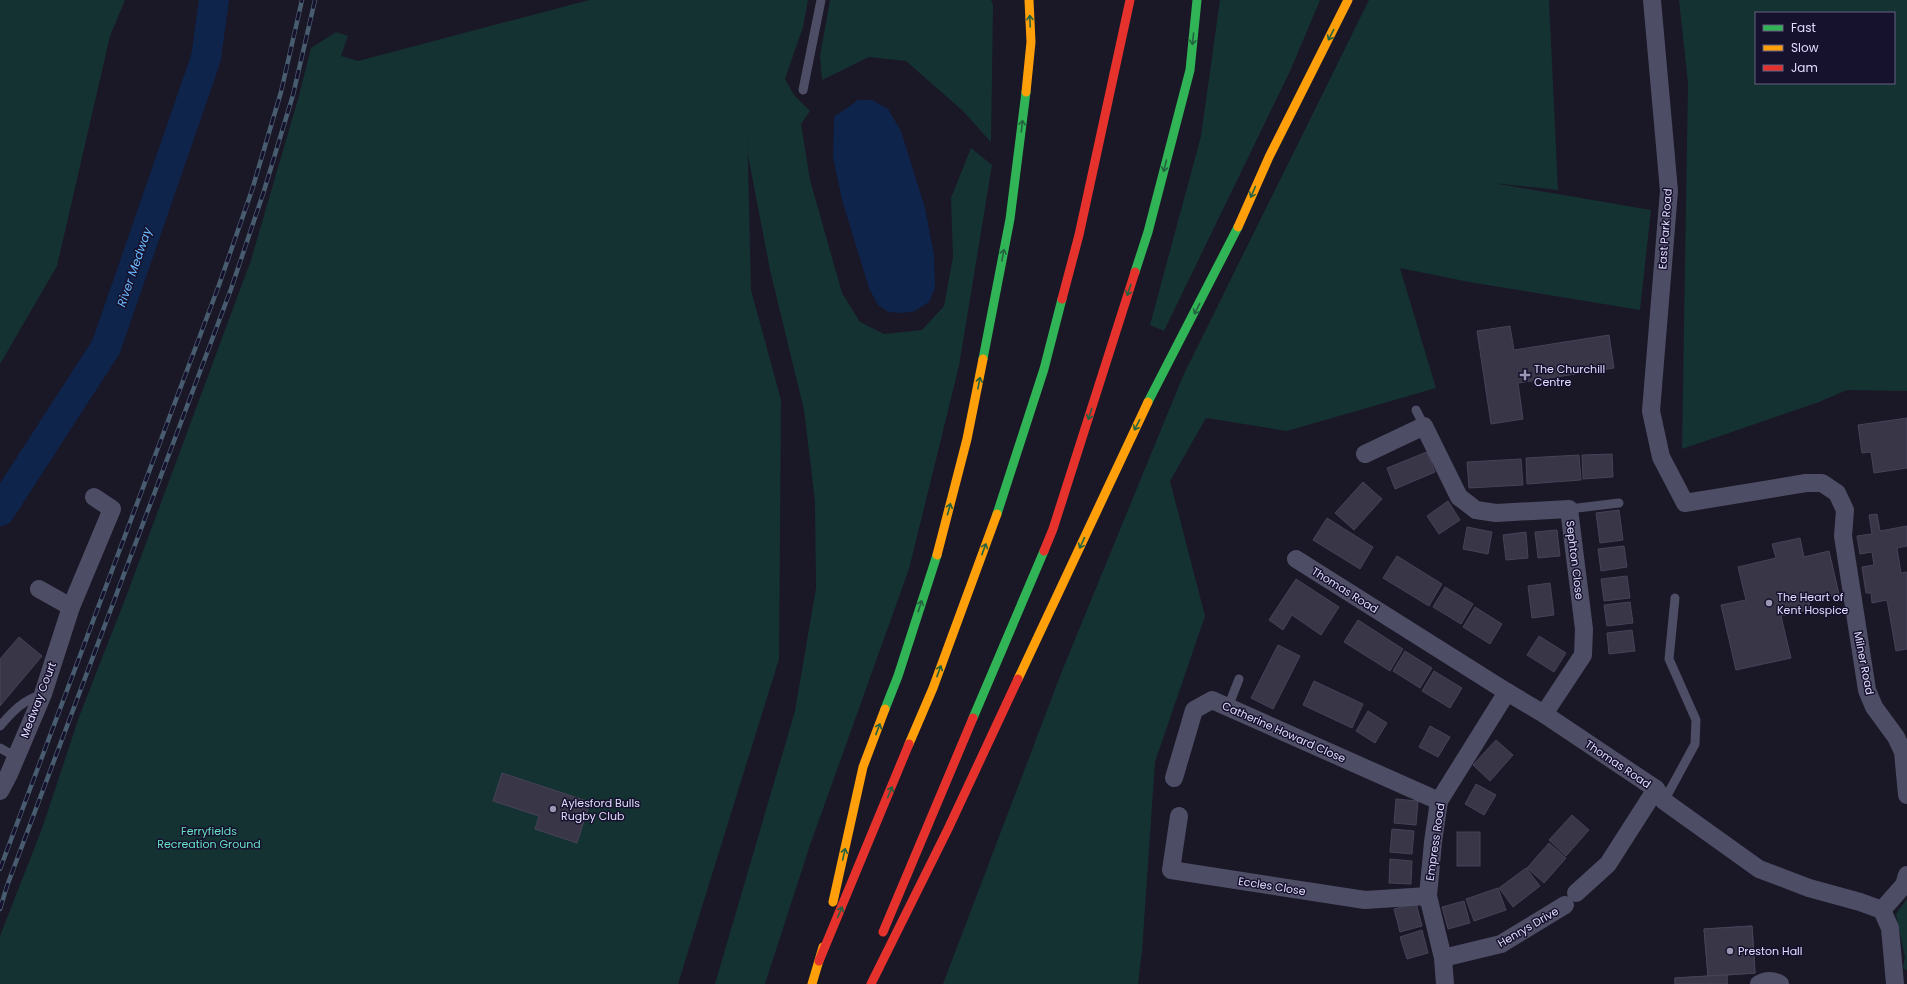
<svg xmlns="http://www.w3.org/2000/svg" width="1907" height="984" font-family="Poppins,sans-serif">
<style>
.green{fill:#153233;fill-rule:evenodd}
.water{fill:#0e244b}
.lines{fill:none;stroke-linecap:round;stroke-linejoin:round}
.river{stroke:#0e244b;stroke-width:30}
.building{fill:#393647;stroke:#474258}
.lane{stroke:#4e4d66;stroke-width:9}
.street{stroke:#4e4d66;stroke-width:18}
.fast{stroke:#30b455;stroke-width:9}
.slow{stroke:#ff9f0a;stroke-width:9}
.jam{stroke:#e5322d;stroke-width:9}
.rail-casing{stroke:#475c6e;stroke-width:4.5}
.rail{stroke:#16112c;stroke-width:3;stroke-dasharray:9;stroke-linecap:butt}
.oneway{stroke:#236240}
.poi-dot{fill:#9b97b3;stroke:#16112c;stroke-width:1.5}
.labels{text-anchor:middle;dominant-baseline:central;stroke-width:3;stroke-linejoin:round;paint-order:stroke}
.street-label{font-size:11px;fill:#e0dcff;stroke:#16112c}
.poi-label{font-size:11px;fill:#e0dcff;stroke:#16112c;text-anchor:start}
.park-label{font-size:11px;fill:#65e2c3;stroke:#16112c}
.water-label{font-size:12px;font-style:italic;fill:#6abaff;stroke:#16112c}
</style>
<rect width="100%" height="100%" fill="#1a1726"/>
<g class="green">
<polygon points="0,0 125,0 110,36 57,266 0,364"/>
<polygon points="589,0 808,0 803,27 785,79 794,95 810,111 801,124 810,180 842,293 860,322 884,334 922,330 944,306 953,257 951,198 971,148 992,165 959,366 909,569 810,845 765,984 715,984 795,711 816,588 815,501 804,410 770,270 748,155 747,120 751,290 781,400 779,659 678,984 0,984 0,936 43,826 79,717 129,589 251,260 298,99 311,48 336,32 348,36 341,56 358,61"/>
<polygon points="830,0 991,0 993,5 991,142 963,111 906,61 869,57 822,80 820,56"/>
<polygon points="1220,0 1320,0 1291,69 1164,331 1150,325 1201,136"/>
<polygon points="1369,0 1549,0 1558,190 1493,183 1651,210 1640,310 1469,282 1400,268 1436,388 1287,431 1206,418 1170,481 1205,616 1155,762 1142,951 1138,984 943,984 1062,671 1183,376"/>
<path d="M1679 0H1907V391L1847 390 1819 402 1682 449 1688 83ZM1756 13H1894V83H1756Z"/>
<polygon points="1907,899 1907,971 1903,968 1905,957 1896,914"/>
</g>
<polygon class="water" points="858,100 872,100 888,109 901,131 925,208 934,255 935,288 929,302 915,311 903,313 888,312 878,305 869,288 842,200 833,157 834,117"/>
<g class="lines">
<polyline class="river" points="0,511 106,347 206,58 214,0"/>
</g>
<g class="building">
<polygon points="1510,326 1514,350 1609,335 1614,368 1518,383 1523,419 1491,424 1477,331"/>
<polygon points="1907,418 1907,468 1874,473 1871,452 1862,453 1858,425"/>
<polygon points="1427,452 1435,472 1395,489 1387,468"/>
<polygon points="1612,454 1613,477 1583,479 1582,455"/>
<polygon points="1579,455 1581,480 1527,484 1526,458"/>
<polygon points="1521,459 1523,485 1469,488 1467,462"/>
<polygon points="1363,482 1382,499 1354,530 1335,513"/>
<polygon points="1448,501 1460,520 1439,534 1427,516"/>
<polygon points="1619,510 1623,540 1600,543 1596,513"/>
<polygon points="1877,514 1880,531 1907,526 1907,546 1897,548 1901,573 1907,572 1907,649 1896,651 1887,600 1872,603 1871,593 1866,593 1862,567 1874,565 1872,552 1860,554 1857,536 1872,534 1869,515"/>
<polygon points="1327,518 1373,547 1360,569 1313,540"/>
<polygon points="1467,527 1492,532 1488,554 1463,549"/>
<polygon points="1557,530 1560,556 1538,558 1535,532"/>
<polygon points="1526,532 1528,558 1506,560 1503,535"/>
<polygon points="1800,538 1804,557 1829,551 1839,594 1809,601 1810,609 1781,616 1791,658 1736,670 1721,605 1746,600 1738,567 1776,558 1772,544"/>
<polygon points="1624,546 1627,567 1601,571 1598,549"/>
<polygon points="1397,556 1442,584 1429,606 1383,578"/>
<polygon points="1627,576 1630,598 1604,601 1601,579"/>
<polygon points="1296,579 1339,607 1321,635 1292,615 1283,630 1269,620"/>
<polygon points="1550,583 1554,615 1532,618 1528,586"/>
<polygon points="1445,587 1473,604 1461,624 1433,607"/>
<polygon points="1630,602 1633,623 1607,626 1604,605"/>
<polygon points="1475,607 1502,624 1490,644 1463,627"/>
<polygon points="1358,620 1403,649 1390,671 1344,642"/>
<polygon points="1632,630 1635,651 1609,654 1607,633"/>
<polygon points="1539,636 1566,653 1554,672 1527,655"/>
<polygon points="19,637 42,656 0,706 0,659"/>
<polygon points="1278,645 1300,656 1273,709 1251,698"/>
<polygon points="1405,651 1432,668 1420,688 1393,671"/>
<polygon points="1434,671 1462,688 1450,708 1422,691"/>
<polygon points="1314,681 1363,704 1352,728 1303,705"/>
<polygon points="1368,711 1387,723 1375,743 1356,731"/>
<polygon points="1430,726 1450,737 1438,757 1419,747"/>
<polygon points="1496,740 1513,755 1490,781 1473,765"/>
<polygon points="502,773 590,802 577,843 535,829 539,816 493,801"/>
<polygon points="1476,784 1496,795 1484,815 1465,804"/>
<polygon points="1396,799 1418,801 1416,825 1394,823"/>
<polygon points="1572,815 1589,830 1566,856 1549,840"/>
<polygon points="1392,829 1414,831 1412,854 1390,852"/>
<rect x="1457" y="832" width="23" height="34"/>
<polygon points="1549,843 1566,858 1544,883 1527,868"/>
<polygon points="1390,859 1412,861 1411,884 1389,883"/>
<polygon points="1526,868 1540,886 1513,907 1499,888"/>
<polygon points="1498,888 1506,910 1474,921 1466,899"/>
<polygon points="1464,901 1470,923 1448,929 1442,907"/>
<polygon points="1416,903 1422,926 1400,932 1394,909"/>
<polygon points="1752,926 1755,973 1727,975 1727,984 1675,984 1675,978 1708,976 1704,929"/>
<polygon points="1752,926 1755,973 1708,976 1704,929"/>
<polygon points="1422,930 1428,953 1407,959 1400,937"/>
<polygon points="1727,975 1727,984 1675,984 1675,978"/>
</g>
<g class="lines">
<g class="lane">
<polyline points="803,90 821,0"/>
<polyline points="1416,410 1424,426"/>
<polyline points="1569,509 1619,503"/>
<polyline points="1228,707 1239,679"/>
<path d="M0 726C13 711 23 700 43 694"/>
<polyline points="0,748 16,757"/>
<polyline points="1664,801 1695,744 1696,720 1669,659 1675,598"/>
</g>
<g class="street">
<polyline points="1652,0 1669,191 1651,411 1661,457 1685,503 1806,483 1822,483 1837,493 1845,510 1843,536 1867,690 1874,707 1896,737 1903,752 1907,795"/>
<polyline points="1365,454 1424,426 1459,497 1476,510 1496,513 1569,509 1584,629 1583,655 1544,714"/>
<polyline points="1296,559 1507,692 1544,714 1656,789 1664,801 1759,869 1809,888 1860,902 1882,910 1890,928 1895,984"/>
<polyline points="71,607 112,509 94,497"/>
<polyline points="1174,778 1194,710 1212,700 1439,801"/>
<polyline points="0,791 9,774 43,694 71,607 39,589"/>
<polyline points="1179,816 1171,870 1365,900 1428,896"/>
<polyline points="1576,893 1608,864 1656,789"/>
<polyline points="1882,910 1904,885 1907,875"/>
<polyline points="1443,958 1501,944 1565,905"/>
<polyline points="1445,984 1443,958 1428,896 1433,842 1439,801 1507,692"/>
<path d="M1759 984C1766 980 1773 980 1780 984"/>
</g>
<g class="fast">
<polyline points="1135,272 1148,232 1190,70 1197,0"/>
<polyline points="983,359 1010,219 1026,92"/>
<polyline points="1148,402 1238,227"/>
<polyline points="997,514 1044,369 1062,299"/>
<polyline points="885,709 898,676 937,555"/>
<polyline points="973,718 1044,551"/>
</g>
<g class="slow">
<polyline points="1026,92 1031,42 1029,0"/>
<polyline points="1238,227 1269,157 1348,0"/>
<polyline points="937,555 967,439 983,359"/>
<polyline points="1018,679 1148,402"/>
<polyline points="909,744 933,688 997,514"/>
<polyline points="833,902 863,767 885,709"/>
<polyline points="812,984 823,947"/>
</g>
<g class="jam">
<polyline points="1062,299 1079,235 1130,0"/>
<polyline points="1044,551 1053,529 1135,272"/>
<polyline points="883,932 973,718"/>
<polyline points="819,961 909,744"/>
<polyline points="871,984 948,829 1018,679"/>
</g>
<defs>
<g id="rail">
<polyline points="0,869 219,285 252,190 281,92 302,0"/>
<polyline points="0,909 7,886 231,289 263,194 293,95 315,0"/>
</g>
</defs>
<use href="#rail" class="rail-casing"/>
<use href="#rail" class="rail"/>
</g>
<defs><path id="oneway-shaft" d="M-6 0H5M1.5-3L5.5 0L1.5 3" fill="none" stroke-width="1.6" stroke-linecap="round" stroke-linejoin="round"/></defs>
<g class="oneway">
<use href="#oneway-shaft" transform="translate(1030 21) rotate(-92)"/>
<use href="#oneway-shaft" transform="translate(1331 35) rotate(117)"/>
<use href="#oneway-shaft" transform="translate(1193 39) rotate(96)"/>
<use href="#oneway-shaft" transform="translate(1022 126) rotate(-83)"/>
<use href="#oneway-shaft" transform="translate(1165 166) rotate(104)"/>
<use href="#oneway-shaft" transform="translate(1253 192) rotate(114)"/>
<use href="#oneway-shaft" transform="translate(1003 255) rotate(-79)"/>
<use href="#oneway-shaft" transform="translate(1129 290) rotate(108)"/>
<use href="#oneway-shaft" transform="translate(1197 309) rotate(117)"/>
<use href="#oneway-shaft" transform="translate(979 383) rotate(-79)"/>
<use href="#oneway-shaft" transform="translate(1090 414) rotate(108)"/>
<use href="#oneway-shaft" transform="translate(1137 425) rotate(117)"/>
<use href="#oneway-shaft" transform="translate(949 509) rotate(-75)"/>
<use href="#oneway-shaft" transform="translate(1082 543) rotate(115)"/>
<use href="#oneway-shaft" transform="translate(984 549) rotate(-70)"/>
<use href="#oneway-shaft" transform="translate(920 606) rotate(-72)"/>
<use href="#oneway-shaft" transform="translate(939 671) rotate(-70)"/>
<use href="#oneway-shaft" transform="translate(878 729) rotate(-69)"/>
<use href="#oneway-shaft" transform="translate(890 792) rotate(-67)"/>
<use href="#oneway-shaft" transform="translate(844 854) rotate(-77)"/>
<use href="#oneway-shaft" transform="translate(840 912) rotate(-67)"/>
</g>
<g class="poi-dot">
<path d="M1523 369h4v4h4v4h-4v4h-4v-4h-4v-4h4z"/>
<circle cx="1769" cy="603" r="4"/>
<circle cx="553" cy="809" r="4"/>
<circle cx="1730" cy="951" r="4"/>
</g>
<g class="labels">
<g class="street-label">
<text transform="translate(1665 229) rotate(-86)">East Park Road</text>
<text transform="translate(1575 560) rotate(83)">Sephton Close</text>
<text transform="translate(1345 590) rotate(32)">Thomas Road</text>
<text transform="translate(1864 663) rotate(79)">Milner Road</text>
<text transform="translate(38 700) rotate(-69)">Medway Court</text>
<text transform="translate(1284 732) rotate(24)">Catherine Howard Close</text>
<text transform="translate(1618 764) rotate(34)">Thomas Road</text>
<text transform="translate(1435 842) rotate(-82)">Empress Road</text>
<text transform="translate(1272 886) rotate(9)">Eccles Close</text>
<text transform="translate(1528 927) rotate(-30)">Henrys Drive</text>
</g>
<g class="poi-label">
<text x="1534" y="369">The Churchill<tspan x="1534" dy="13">Centre</tspan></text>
<text x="1777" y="597">The Heart of<tspan x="1777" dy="13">Kent Hospice</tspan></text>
<text x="561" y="803">Aylesford Bulls<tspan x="561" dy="13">Rugby Club</tspan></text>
<text x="1738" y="951">Preston Hall</text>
</g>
<g class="park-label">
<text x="209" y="831">Ferryfields<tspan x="209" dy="13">Recreation Ground</tspan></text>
</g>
<g class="water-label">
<text transform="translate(134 267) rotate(-71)">River Medway</text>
</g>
</g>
<rect x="1755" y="12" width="140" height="72" fill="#16112c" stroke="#676280"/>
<rect x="1763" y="25" width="20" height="6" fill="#30b455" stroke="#676280"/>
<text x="1791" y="32" font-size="12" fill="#e0dcff">Fast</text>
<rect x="1763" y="45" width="20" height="6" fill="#ff9f0a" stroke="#676280"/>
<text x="1791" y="52" font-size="12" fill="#e0dcff">Slow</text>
<rect x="1763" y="65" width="20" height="6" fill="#e5322d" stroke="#676280"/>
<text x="1791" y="72" font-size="12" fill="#e0dcff">Jam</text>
</svg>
